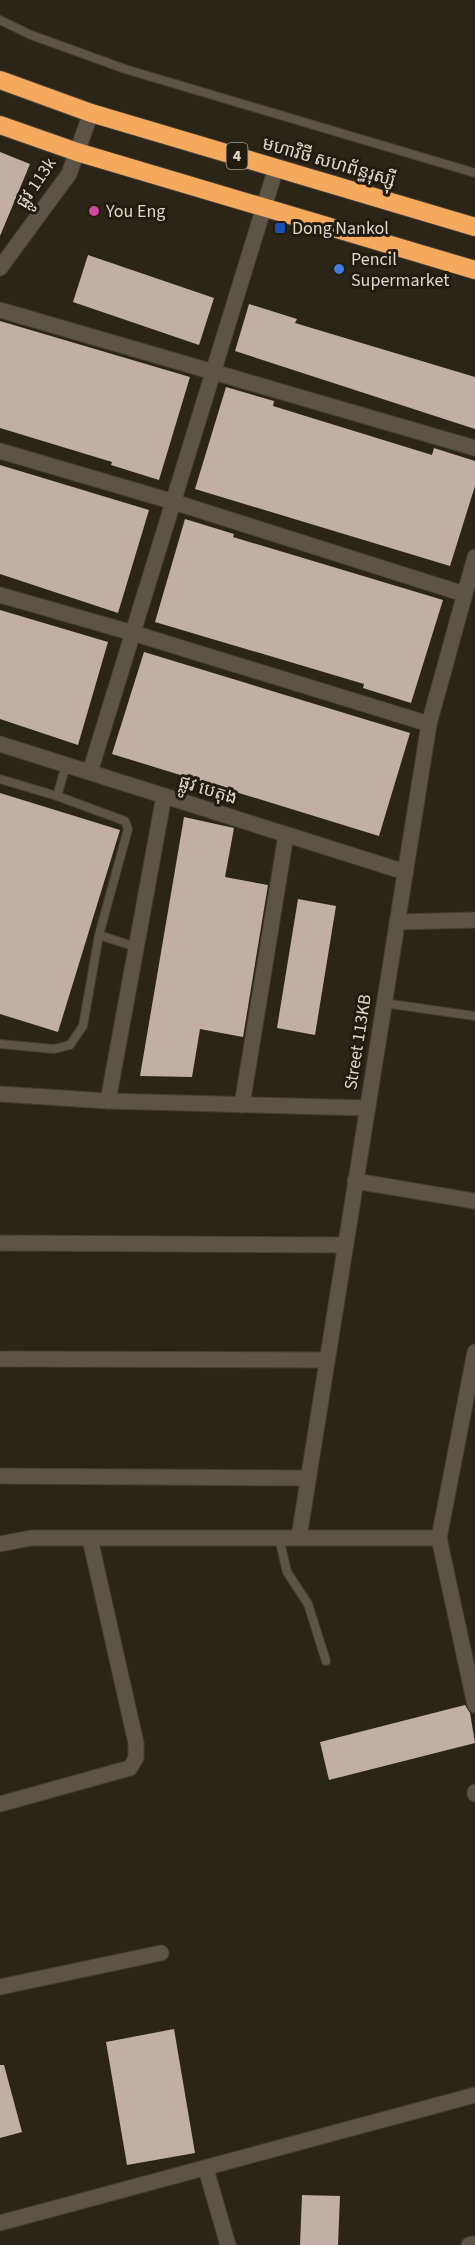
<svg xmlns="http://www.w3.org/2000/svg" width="475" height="2245" font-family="'Source Sans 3','Noto Sans Khmer',sans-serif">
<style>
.building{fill:#c1aea7}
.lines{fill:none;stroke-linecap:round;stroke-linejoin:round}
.lane-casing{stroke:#443e35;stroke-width:10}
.street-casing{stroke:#443e35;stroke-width:17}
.secondary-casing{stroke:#443e35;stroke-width:17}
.highway-casing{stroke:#443e35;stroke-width:20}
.lane{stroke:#5c5547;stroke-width:8}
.street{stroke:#5c5547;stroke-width:15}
.secondary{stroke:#5c5547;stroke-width:15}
.highway{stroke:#f4a95d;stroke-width:18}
.hotel-dot{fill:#d1479c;stroke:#221c0f;stroke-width:2}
.transit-dot{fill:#1a4fb4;stroke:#221c0f;stroke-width:2}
.shop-dot{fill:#3f7fe0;stroke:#221c0f;stroke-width:2}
.labels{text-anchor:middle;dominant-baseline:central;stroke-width:6;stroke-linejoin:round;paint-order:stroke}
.shield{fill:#221c0f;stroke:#a49f95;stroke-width:1.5}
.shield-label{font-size:16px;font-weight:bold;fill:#dcd7cf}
.street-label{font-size:18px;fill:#dcd7cf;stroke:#221c0f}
.poi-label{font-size:18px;fill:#dcd7cf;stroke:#221c0f;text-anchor:start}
</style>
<rect width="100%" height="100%" fill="#2b2518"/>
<g class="building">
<polygon points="0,152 30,164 0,236"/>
<polygon points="88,255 214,298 199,345 73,302"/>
<polygon points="249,304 297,319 295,323 475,377 475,429 235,351"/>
<polygon points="0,321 190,377 159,480 111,465 112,462 0,428"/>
<polygon points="226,387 274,401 273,406 432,455 434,448 475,461 475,486 450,566 195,489"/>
<polygon points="0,465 149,510 118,613 0,574"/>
<polygon points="185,519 234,534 233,537 443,600 411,703 363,688 364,684 155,622"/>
<polygon points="0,610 108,642 78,745 0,719"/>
<polygon points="144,652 410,733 379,836 112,754"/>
<polygon points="0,793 120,830 58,1032 0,1014"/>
<polygon points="184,817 234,828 225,877 268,885 243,1037 200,1029 192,1077 140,1076"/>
<polygon points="298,899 336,906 315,1035 277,1028"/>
<polygon points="465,1705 470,1713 475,1743 329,1780 320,1742"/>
<polygon points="174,2029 195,2153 127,2165 106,2042"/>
<polygon points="0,2065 4,2065 22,2132 0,2138"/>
<polygon points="302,2195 340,2196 338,2245 300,2245"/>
</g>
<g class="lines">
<defs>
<g id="lane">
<polyline points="0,20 31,35 125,69 475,173"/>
<polyline points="0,779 57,796 125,821 128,829 99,935 83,1026 70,1045 54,1049 0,1044"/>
<polyline points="57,796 66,765"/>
<polyline points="99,935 136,947"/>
<polyline points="384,1003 475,1016"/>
<polyline points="279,1538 287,1572 308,1604 326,1661"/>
</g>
<g id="street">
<polyline points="0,310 475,448"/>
<polyline points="0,451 174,502 464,594"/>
<polyline points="0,595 133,633 429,724"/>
<polyline points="0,744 405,872"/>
<polyline points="90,772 276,168"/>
<polyline points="397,922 475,920"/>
<polyline points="0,1094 108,1101 367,1108"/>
<polyline points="108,1101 164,796"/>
<polyline points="242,1105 286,835"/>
<polyline points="355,1181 475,1201"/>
<polyline points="0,1243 346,1245"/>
<polyline points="475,1352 439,1538 475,1705"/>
<polyline points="0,1359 327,1360"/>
<polyline points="0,1476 308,1478"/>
<polyline points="299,1537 429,724 475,557"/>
<polyline points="0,1544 31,1538 439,1538"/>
<polyline points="475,1792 475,1794"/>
<polyline points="0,1804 130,1768 136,1758 136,1743 90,1539"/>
<polyline points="0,1987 161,1953"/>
<polyline points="206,2169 228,2245"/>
<polyline points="0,2223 475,2095"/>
<polyline points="469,2245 475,2244"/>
</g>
<polyline id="secondary" points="0,268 69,174 91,113"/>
<g id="highway">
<polyline points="0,80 91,113 475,227"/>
<polyline points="0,125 77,152 475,270"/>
</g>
</defs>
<use href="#lane" class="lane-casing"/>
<use href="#street" class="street-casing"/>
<use href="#secondary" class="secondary-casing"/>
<use href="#highway" class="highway-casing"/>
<use href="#lane" class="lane"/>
<use href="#street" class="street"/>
<use href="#secondary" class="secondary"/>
<use href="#highway" class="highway"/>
</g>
<circle class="hotel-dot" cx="94" cy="211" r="6"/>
<rect class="transit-dot" x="274" y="222" width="12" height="12" rx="3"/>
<circle class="shop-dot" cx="339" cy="269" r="6"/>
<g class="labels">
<rect class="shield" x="226.5" y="143" width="21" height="26" rx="4.5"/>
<g class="shield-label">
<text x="237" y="156">4</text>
</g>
<g class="street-label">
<text transform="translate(329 162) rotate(16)">មហាវិថី សហព័ន្ធរុស្ស៊ី</text>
<text transform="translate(36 183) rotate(-56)">ផ្លូវ 113k</text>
<text transform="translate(208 790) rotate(17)">ផ្លូវ បេតុង</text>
<text transform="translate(358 1042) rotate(-81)">Street 113KB</text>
</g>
<g class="poi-label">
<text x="106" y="211">You Eng</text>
<text x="292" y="228">Dong Nankol</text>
<text x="351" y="259">Pencil<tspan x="351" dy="21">Supermarket</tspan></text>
</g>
</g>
</svg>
